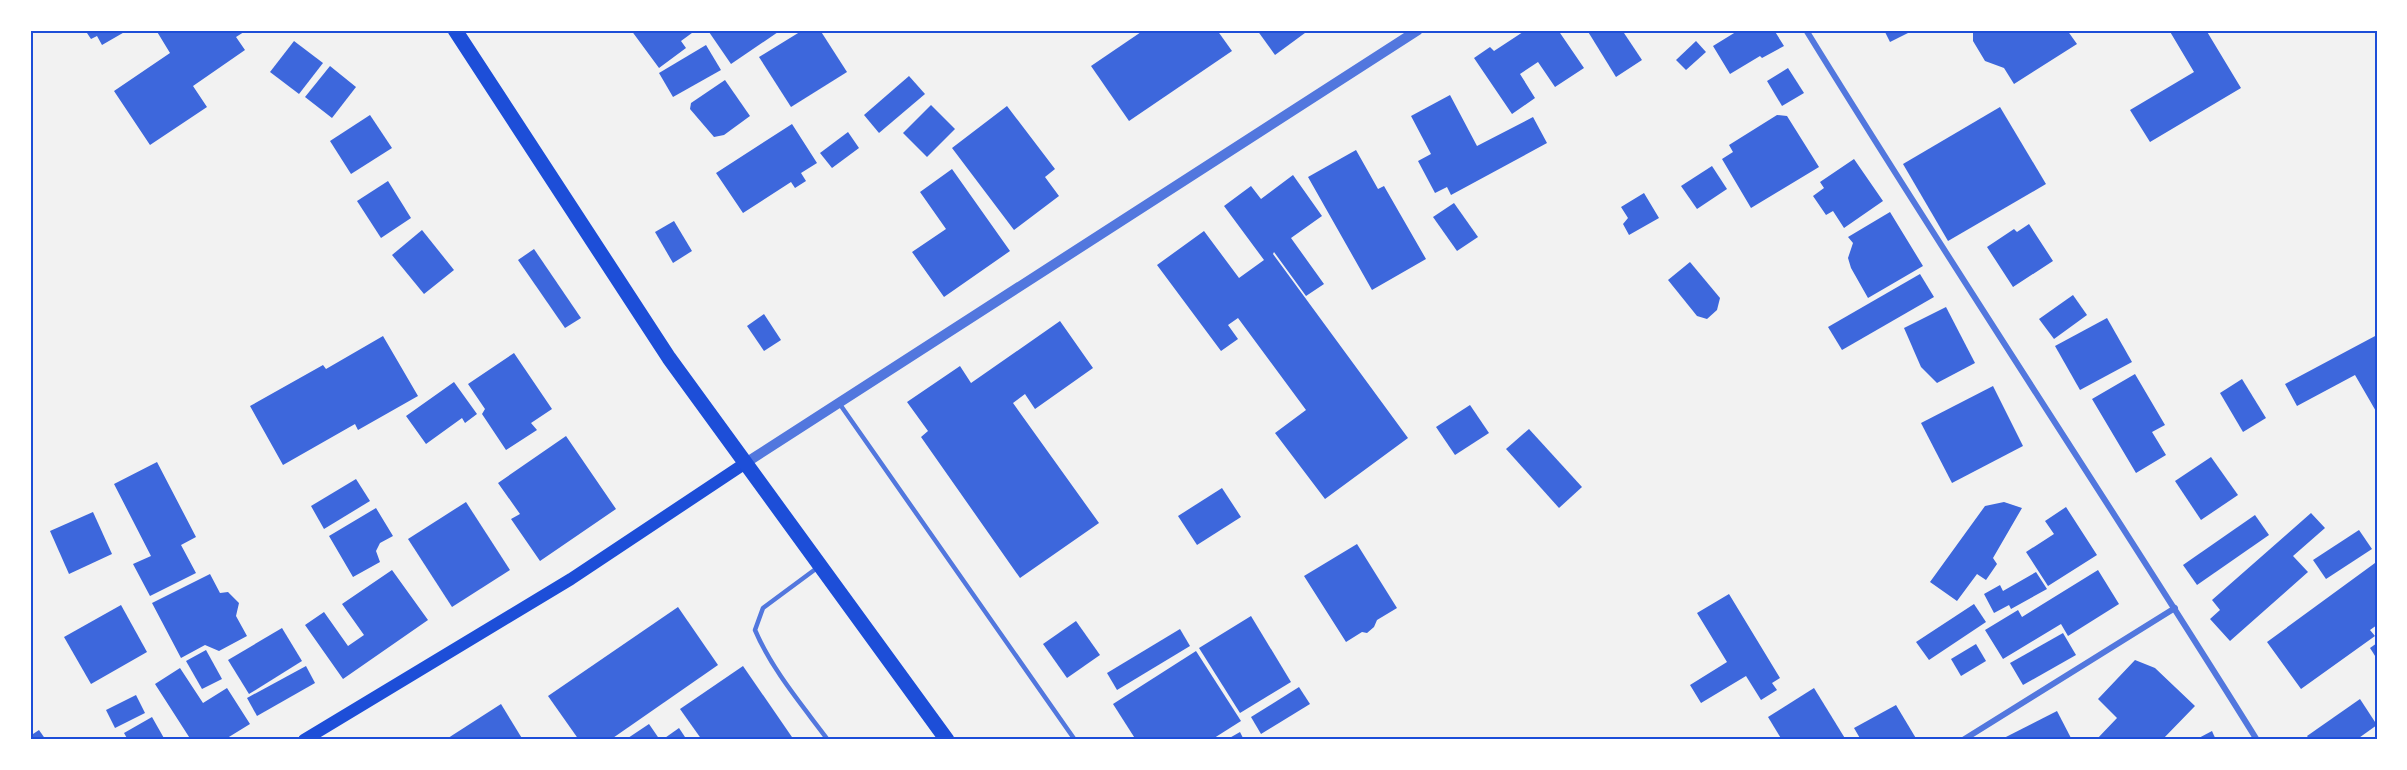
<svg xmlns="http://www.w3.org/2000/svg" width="2407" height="770" font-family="Mulish,sans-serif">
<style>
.building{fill:#3d67dc}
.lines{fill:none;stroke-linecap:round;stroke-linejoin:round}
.service{stroke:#5277de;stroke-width:4.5}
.minor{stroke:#5277de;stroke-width:6}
.tertiary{stroke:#5277de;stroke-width:10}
.secondary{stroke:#1d4ed8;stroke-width:12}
.primary{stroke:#1d4ed8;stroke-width:15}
.neatline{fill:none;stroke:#1d4ed8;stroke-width:2}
</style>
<rect width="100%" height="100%" fill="#f2f2f2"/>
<g class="building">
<polygon points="85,30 128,30 102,45 97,36 91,39"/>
<polygon points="156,30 247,30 236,37 245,50 193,86 207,107 150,145 114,91 170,53"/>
<polygon points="631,30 696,30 681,41 686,48 659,68"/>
<polygon points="711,30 781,30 731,64 709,32"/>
<polygon points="803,30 820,30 847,72 791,107 759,57"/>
<polygon points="1144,30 1217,30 1232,51 1129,121 1091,66"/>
<polygon points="1257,30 1309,30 1275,55"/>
<polygon points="1526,30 1558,30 1584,68 1555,87 1538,62 1520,74 1535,98 1512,114 1474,58 1490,47 1494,51"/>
<polygon points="1587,30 1622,30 1642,60 1616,77"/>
<polygon points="1739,30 1774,30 1784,46 1762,58 1760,56 1730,74 1713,46"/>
<polygon points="1884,30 1914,30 1890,42"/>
<polygon points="1973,30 2067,30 2077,44 2014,84 2004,68 1985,61 1973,41"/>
<polygon points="2169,30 2206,30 2241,88 2150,142 2130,110 2194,72"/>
<polygon points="294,41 323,63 299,94 270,72"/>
<polygon points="1696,41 1706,52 1686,70 1676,60"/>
<polygon points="706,45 721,70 673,97 659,73"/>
<polygon points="330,66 356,87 332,118 305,97"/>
<polygon points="1788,68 1804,93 1782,106 1767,81"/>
<polygon points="909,76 925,94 879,133 864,115"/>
<polygon points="725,80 750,116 724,135 714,137 690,109 691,103"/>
<polygon points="1450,95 1477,146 1533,117 1547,143 1451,195 1447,187 1435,193 1418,161 1431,154 1411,116"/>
<polygon points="931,105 955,129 927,157 903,133"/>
<polygon points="1007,106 1055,169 1045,177 1059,196 1014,230 952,148"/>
<polygon points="2000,107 2046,184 1948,241 1903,164"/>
<polygon points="370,115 392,148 351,174 330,141"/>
<polygon points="1777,115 1787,116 1819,167 1751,208 1722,159 1733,152 1729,145"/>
<polygon points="792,124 817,163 801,173 806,181 795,188 791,182 743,213 716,173"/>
<polygon points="848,132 859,148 832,168 820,153"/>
<polygon points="1356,150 1378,189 1384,186 1426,259 1372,290 1308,177"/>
<polygon points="1854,159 1883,201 1844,228 1833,211 1826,215 1813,196 1824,188 1820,182"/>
<polygon points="1712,166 1727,189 1697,209 1681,186"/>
<polygon points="952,169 1010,251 944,297 912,252 946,229 920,192"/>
<polygon points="1293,175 1322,216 1291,238 1324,284 1306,296 1274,252 1273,254 1408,438 1325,499 1275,433 1306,410 1238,318 1228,325 1238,339 1221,351 1157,265 1204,231 1239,278 1264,260 1224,206 1251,186 1261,199"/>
<polygon points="388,181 411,218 381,238 357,201"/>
<polygon points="1644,193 1659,218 1629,235 1623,224 1628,218 1621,207"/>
<polygon points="1454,203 1478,237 1457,251 1433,217"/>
<polygon points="1890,212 1923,266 1868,298 1851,268 1848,258 1853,243 1848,237"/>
<polygon points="674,221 692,251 673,263 655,232"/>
<polygon points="2029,224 2053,261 2013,287 1987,247 2014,229 2017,232"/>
<polygon points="422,230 454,270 424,294 392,255"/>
<polygon points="534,249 581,318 565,328 518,260"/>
<polygon points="1690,262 1720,298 1717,310 1707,319 1697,316 1668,280"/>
<polygon points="1920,274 1934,297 1842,350 1828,327"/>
<polygon points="2073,295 2087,315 2054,339 2039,319"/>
<polygon points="1946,307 1975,363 1937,383 1921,367 1904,328"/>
<polygon points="764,314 781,340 764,351 747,326"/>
<polygon points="2107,318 2132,362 2080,390 2055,346"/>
<polygon points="1060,321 1093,368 1035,409 1025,394 1013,403 1099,523 1020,578 921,437 928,431 907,402 960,366 971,383"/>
<polygon points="2377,335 2377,413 2355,375 2297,406 2285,384"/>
<polygon points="383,336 418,396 358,430 355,424 283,465 250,406 323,365 326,369"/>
<polygon points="514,353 552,409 531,423 537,430 506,450 482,414 485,409 468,384"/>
<polygon points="2135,374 2165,425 2152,432 2166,455 2136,473 2092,399"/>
<polygon points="2242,379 2266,418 2243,432 2220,393"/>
<polygon points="454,382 477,414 465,423 462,418 426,444 406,416"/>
<polygon points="1993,386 2023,446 1952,483 1921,423"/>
<polygon points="1470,405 1489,433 1455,455 1436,427"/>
<polygon points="1529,429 1582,487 1559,508 1506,449"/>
<polygon points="566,436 616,509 540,561 511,519 520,514 498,483"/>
<polygon points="2211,457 2238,495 2201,520 2175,481"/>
<polygon points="157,462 196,537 181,545 196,573 150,596 133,564 151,556 114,484"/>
<polygon points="356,479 370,501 324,529 311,506"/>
<polygon points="1222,488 1241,517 1197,545 1178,516"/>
<polygon points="466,502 510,570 452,607 408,539"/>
<polygon points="2004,502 2022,508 1993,558 1997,564 1986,580 1977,574 1957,601 1930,582 1985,506"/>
<polygon points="2066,507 2097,555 2048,586 2026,552 2054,534 2045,521"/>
<polygon points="376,508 393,536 380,543 376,551 380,562 353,577 329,536"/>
<polygon points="93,512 112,554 69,574 50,531"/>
<polygon points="2311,513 2325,528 2293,556 2308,572 2230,641 2210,619 2220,610 2212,600"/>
<polygon points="2255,515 2269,535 2197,585 2183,565"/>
<polygon points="2359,530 2372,549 2326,579 2313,560"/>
<polygon points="1357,544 1397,608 1377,620 1374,627 1367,633 1362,632 1346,642 1304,576"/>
<polygon points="2375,563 2377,625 2370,630 2375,636 2301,689 2267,642"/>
<polygon points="392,570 428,620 343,679 305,625 324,612 348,646 364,635 342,604"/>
<polygon points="2098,570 2119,604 2068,636 2061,624 2003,659 1985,630 2018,610 2022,617"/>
<polygon points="2036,572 2047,589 2011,609 2009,605 1994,613 1984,594 2000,585 2003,591"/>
<polygon points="210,574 220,593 228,592 239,603 236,616 247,636 219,651 205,645 181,658 152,603"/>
<polygon points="1729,594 1780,678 1772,683 1777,690 1761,700 1746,676 1701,703 1690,685 1727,662 1697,613"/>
<polygon points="1974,604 1986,622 1929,660 1916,642"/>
<polygon points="121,605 147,652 91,684 64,637"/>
<polygon points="678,607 718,665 610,740 579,740 548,696"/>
<polygon points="1251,616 1291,682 1240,713 1199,648"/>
<polygon points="1076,621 1100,655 1067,678 1043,644"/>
<polygon points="282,628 302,661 249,694 228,660"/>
<polygon points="1180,629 1190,646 1117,690 1107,673"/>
<polygon points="2063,633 2076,655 2023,685 2010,663"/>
<polygon points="2377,643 2377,659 2370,648"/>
<polygon points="1976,644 1986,661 1961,676 1951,659"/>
<polygon points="206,650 222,679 202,689 186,661"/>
<polygon points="1196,651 1241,721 1211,740 1136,740 1113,704"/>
<polygon points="2135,660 2155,668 2195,706 2162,740 2096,740 2117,718 2098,699"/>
<polygon points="306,666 315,683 257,716 247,698"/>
<polygon points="743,666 794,740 702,740 680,709"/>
<polygon points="180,668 203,703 227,688 250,724 224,740 191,740 155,684"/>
<polygon points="1299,687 1310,704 1261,734 1251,717"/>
<polygon points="1814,688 1846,740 1782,740 1768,717"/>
<polygon points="136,695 145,713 115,728 106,710"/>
<polygon points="2360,699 2377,725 2356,740 2310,740 2307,736"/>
<polygon points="501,704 523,740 445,740"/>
<polygon points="1896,705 1917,740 1861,740 1854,728"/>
<polygon points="2057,711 2072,740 2000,740"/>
<polygon points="152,717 165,740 128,740 124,733"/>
<polygon points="649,724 660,740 625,740"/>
<polygon points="679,728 687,740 662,740"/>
<polygon points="39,730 46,740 30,740 30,736"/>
<polygon points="2212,731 2216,740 2195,740"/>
<polygon points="1240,732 1244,740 1226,740"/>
</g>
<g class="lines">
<g class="service">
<polyline points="839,403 1075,740"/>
<path d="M817 568 763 608 755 630C772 670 802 705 828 740"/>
</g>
<g class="minor">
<path d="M1806 30C1953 269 2109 502 2257 740"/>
<polyline points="1963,740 2175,608"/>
</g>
<polyline class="tertiary" points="744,464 1418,30"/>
<polyline class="secondary" points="304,740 571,579 744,464"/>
<polyline class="primary" points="455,30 669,358 947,740"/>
</g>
<rect width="2407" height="770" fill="none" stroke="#ffffff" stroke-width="63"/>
<rect x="32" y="32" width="2344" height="706" class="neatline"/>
</svg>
